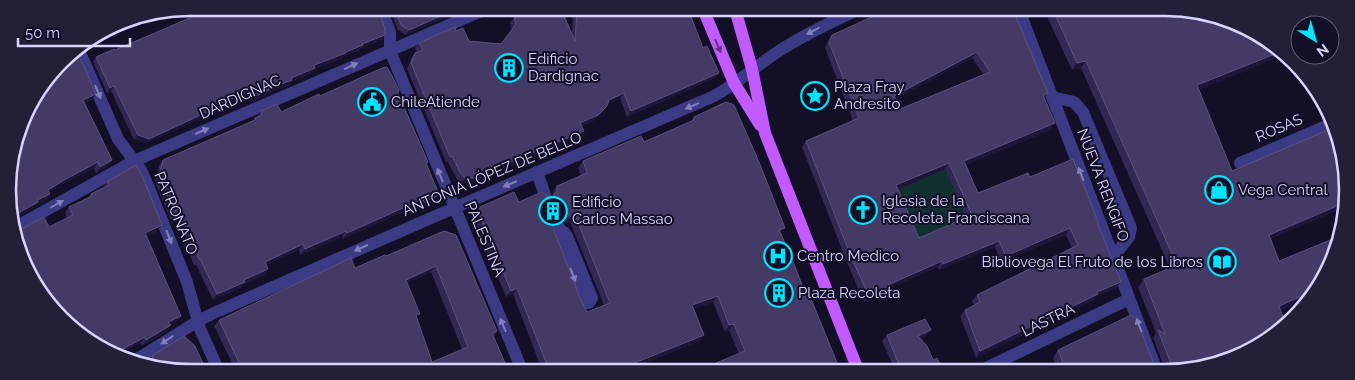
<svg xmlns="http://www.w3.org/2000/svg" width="1355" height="380" font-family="Raleway,sans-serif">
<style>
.green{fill:#12302f}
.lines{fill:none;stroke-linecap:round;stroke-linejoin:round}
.minor{stroke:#3d3a85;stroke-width:12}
.major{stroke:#c25bff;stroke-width:12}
.wall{fill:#312854;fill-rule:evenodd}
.shaded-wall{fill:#1d163a}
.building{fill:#433a66;stroke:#5a527e;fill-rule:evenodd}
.oneway{fill:#837fbc}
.oneway2{fill:#623188}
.labels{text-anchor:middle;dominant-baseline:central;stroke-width:4;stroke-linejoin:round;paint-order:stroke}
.poi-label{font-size:15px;fill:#d9d4ff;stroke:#130f26;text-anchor:start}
.street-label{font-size:15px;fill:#d9d4ff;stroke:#130f26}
.rim{fill:none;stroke:#d9d4ff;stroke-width:2.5}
</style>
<rect width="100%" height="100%" fill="#130f26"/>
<polygon class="green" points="945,169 968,222 914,244 892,192"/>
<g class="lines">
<g class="minor">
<polyline points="381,8 390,32 390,49 393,58 522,370"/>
<polyline points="1019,10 1157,371"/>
<polyline points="78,48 118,139 141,170 146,181 187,282 200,329 218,369"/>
<polyline points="1052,97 1074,102 1083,112 1131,228 1129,237 1113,257"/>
<polyline points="1240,163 1331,124"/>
<polyline points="537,172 545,195"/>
<polyline points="559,227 560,230 558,234 559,239 583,301 586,303 589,303 592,298 567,236 564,232 560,230"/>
<polyline points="14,228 134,161 486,9"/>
<path d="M134 361 198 321 216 312 454 208 712 97C737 84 758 64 782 49 806 34 831 22 857 10"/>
<polyline points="980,371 1129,299"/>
</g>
<g class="major">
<polyline points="703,9 734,83 760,125"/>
<polyline points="735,9 752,69 765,133 858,370"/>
</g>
</g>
<g class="wall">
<polygon points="389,8 450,8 449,9 446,17 406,35 398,30"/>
<polygon points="523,9 561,9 572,34 573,9 688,9 715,78 627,117 620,98 607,104 603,112 594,120 582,126 580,137 502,170 501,169 470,183 465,184 461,183 456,178 448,162 446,162 407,69 411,59 415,53 417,52 415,48 419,43 456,31 469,41 501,44 512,29 510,23 514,18 525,13"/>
<polygon points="312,10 385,35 382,40 360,48 359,50 344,56 343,58 315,69 312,73 291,82 289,85 267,93 266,95 250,102 247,95 206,114 204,117 146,143 134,140 111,91 107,93 93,62 96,57 115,50 187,19 187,18 190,13"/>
<path d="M1013 10 1048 93 1044 98 1051 130 965 165 978 193 1030 177 1098 222 1097 223 1121 282 1116 288 1097 296 1094 300 976 358 960 316 965 310 974 305 972 301 977 295 1072 248 1066 235 1001 262 995 247 939 270 938 267 889 288 890 289 885 295 864 302 848 265 802 147 806 141 853 121 825 48 828 41 832 35ZM972 58 984 75 900 109 895 99ZM945 169 966 218 919 238 898 189Z"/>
<polygon points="1044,10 1200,11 1283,55 1199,90 1232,171 1271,239 1281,311 1165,371 1165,369 1153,338 1156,333 1138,287 1144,279 1170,268 1081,68 1072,70"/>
<polygon points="398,93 427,164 435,199 431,203 420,208 418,205 343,239 342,237 300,255 299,250 266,265 264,275 243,285 241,288 213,300 196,265 194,265 176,221 172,223 155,182 159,166 163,160 253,121 255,118 257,117 261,111 281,112 320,96"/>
<polygon points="92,100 84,103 112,160 108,166 96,173 94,168 60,185 49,192 50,194 46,200 37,204 34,207 13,219 8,178 26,109"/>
<path d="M694 117 781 233 806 295 840 370H712V369L716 363 739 354 729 330 725 332 713 302 694 309 704 335 699 341 629 370H542L513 294 506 297 474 221 475 213 480 207 519 202 553 196V192L557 186 581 176 578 168 583 161 644 142 691 121ZM561 219 566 223 570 222 604 305 587 312 580 298 553 227 556 220Z"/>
<polygon points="107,182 157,231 147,236 181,316 177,322 171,324 167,331 142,346 141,343 18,246 16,242 15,233 17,230 49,227 67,218 65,213 69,207 88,198 91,194 103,188"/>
<path d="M444 231 497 331 494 336 508 370 235 369 214 326 219 320 386 256ZM431 272 462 349 432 362 417 318 407 283Z"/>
<polygon points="887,335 926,336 921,339 933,360 943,371 895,370 882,341"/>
<polygon points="1058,350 1155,367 1160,371 1058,371 1053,358"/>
</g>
<g class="shaded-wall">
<polygon points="450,12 446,17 406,35 409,30"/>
<polygon points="385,35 382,40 360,48 359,50 344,56 343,58 315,69 312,73 291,82 289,85 267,93 266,95 250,102 254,97 291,78 314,65 346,52 362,44"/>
<polygon points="977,52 972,58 890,102 894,96"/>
<polygon points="1280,52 1283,55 1192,93 1197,85"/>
<polygon points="1086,61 1081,68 1072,70 1077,63"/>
<polygon points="719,73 715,78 627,117 631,111"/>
<polygon points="114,86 111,91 107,93 110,88"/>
<polygon points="251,90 247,95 206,114 204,117 146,143 134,140 138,135 206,110"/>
<polygon points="624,93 620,98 605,105 609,100"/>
<polygon points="96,94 92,100 79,105 83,100"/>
<polygon points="607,106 603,112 594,120 576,128 580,123"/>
<polygon points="1055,123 1051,130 959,168 964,161"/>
<polygon points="584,131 580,137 502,170 506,164"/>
<polygon points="112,160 108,166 96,173 100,167"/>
<polygon points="98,162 94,168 60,185 44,195 48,190 64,180"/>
<polygon points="505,163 501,169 470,183 465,184 461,183 465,178"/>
<polygon points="949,163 945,169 892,192 896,185"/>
<polygon points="50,194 46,200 37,204 34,207 13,219 13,216 37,200"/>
<polygon points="439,194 435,199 431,203 420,208 424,202"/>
<polygon points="423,199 418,205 343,239 347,233"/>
<polygon points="1344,203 1344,208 1264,242 1269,235"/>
<polygon points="560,213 566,213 561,219 556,220 551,225"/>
<polygon points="180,215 176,221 172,223 176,217"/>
<polygon points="575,215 570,222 566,223 571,217"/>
<polygon points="162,225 157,231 141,239 145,233"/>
<polygon points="785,228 780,234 779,230"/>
<polygon points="1070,228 1066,235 1001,262 1006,256"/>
<polygon points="346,231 342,237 300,255 305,249"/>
<polygon points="999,241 995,247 939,270 943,264"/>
<polygon points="303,244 299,250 260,268 265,262"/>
<polygon points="942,261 938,267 883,291 888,285"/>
<polygon points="436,266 431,272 402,286 406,280"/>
<polygon points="268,269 264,275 243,285 241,288 213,300 217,294 244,280"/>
<polygon points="1121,282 1116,288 1097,296 1094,300 976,358 980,351 1097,292"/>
<polygon points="517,288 513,294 506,297 511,291"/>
<polygon points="890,289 885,295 864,302 869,296"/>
<polygon points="1314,291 1308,299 1274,314 1279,306"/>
<polygon points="718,296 713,302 688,312 692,305"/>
<polygon points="181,316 177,322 164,328 168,322"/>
<polygon points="734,324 729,330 725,332 729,325"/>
<polygon points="171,325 167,331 142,346 146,340"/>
<polygon points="931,330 926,336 914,342 918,336"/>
<polygon points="704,335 699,341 629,370 617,370"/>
<polygon points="145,337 141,343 118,355 114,354"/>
</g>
<g class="building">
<polygon points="204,8 311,8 312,10 320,8 378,8 385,29 385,35 362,44 363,45 346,52 346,53 314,65 315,68 291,78 292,80 268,89 269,90 254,97 251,90 206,110 207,112 149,139 138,135 114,86 110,88 96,57 114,49 115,50 192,17 190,13"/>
<polygon points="394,8 448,8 450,12 409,30 401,25"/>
<polygon points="530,9 561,9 575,41 577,9 688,9 703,48 707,46 719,73 631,111 624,93 609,100 607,106 598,115 580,123 584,131 506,164 505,163 474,178 465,178 460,172 452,156 450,157 411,63 415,53 423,50 419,43 455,27 456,31 463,28 469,41 501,44 516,24 514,18 530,10"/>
<path d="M887 10H1013L1048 93 1043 95 1055 123 964 161 978 193 1028 173 1030 177 1073 159 1088 196 1098 222H1097L1121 282 1097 292 1098 294 980 351 965 310 980 302 977 295 1078 245 1070 228 1006 256 999 241 943 264 942 261 888 285 890 289 869 296 852 259 806 141 859 118 829 42 832 35ZM977 52 990 72 900 109 894 96ZM949 163 972 215 919 238 896 185Z"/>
<polygon points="1053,10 1200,11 1266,38 1280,52 1197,85 1232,171 1333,128 1344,154 1344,203 1269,235 1279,261 1340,236 1329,271 1314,291 1279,306 1286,325 1245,354 1189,371 1164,371 1166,371 1170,365 1170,361 1158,330 1165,334 1144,279 1177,265 1086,61 1077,63"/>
<polygon points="74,50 77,51 96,94 83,100 112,160 100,167 98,162 64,180 48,190 50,194 37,200 38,202 13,216 8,178 26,109 69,53"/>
<polygon points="387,67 390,72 399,90 398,93 428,162 426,163 439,194 435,197 424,202 423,199 347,233 346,231 305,249 303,244 265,262 268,269 244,280 245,282 217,294 200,259 199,259 180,215 176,217 159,176 163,160 255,120 255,118 262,115 261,111 277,104 281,112 319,94 320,96 382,68"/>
<path d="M726 102 734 105 759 162 785 228 779 230 785 243 789 247 793 257 792 259 806 295 809 294 840 370H719L716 363 745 351 734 324 729 325 718 296 692 305 704 335 617 370H549L517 288 511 291 479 214 480 207 514 192 519 202 542 192 547 196H553L557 191V186L587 173 583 161 641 136 644 142 694 120V117ZM560 213H566L571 217 575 215 610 303 587 312 580 298 552 225 555 223 556 219Z"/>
<polygon points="136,165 143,178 162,225 145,233 181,316 168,322 171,325 146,340 145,337 114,354 98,348 45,301 17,248 17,246 24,243 17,230 22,229 44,217 49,227 73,215 69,207 92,196 91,194 109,185 107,182"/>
<path d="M444 231 456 235 497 331 492 333 508 370 242 369 219 320 351 258 355 268 385 255 386 256ZM436 266 468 347 432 362 416 315 420 314 406 280Z"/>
<polygon points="1131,315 1136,318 1155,367 1160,371 1066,371 1058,350"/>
<polygon points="925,319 931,330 918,336 927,346 933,360 937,358 943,371 901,370 887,335"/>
<polygon points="184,336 195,346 205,368 207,367 207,369 155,369 143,365 153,359 152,356"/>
</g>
<defs><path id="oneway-solid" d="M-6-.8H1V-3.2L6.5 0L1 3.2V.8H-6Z" transform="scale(1.25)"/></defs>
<g class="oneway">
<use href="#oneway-solid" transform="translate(813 31) rotate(152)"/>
<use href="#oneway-solid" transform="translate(351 66) rotate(-24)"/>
<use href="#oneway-solid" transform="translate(98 92) rotate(67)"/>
<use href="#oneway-solid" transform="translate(692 106) rotate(157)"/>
<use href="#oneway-solid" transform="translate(202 131) rotate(-24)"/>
<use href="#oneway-solid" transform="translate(1081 174) rotate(-111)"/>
<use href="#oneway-solid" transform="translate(440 175) rotate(-112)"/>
<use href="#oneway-solid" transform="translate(510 184) rotate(157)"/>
<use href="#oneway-solid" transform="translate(57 204) rotate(-30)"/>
<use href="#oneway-solid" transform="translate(169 237) rotate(69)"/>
<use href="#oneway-solid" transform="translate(361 248) rotate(156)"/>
<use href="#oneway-solid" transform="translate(573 275) rotate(69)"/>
<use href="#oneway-solid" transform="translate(503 325) rotate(-113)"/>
<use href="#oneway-solid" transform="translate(1139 325) rotate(-111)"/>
<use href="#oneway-solid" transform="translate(167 340) rotate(147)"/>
</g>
<use class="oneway2" href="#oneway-solid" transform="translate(718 46) rotate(67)"/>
<defs>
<symbol id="building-ring" viewBox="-11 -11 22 22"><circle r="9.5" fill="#130f26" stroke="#00e5ff" stroke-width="1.5"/><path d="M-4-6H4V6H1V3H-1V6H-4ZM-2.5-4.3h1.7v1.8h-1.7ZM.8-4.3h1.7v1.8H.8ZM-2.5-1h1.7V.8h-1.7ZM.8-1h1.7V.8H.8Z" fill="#00e5ff"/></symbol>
<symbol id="sight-ring" viewBox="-11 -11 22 22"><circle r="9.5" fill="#130f26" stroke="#00e5ff" stroke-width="1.5"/><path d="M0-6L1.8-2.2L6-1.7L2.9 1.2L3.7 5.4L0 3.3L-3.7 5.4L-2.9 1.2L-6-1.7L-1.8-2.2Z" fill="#00e5ff"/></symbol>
<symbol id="civic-ring" viewBox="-11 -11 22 22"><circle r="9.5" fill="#130f26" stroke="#00e5ff" stroke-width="1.5"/><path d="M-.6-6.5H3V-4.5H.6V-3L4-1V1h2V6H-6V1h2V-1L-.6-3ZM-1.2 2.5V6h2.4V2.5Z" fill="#00e5ff"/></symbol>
<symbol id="shop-ring" viewBox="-11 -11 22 22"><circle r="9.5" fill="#130f26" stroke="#00e5ff" stroke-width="1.5"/><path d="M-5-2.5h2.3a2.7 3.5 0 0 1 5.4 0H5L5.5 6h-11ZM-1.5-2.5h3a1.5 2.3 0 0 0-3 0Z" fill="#00e5ff"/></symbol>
<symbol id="church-ring" viewBox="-11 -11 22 22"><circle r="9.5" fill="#130f26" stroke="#00e5ff" stroke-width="1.5"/><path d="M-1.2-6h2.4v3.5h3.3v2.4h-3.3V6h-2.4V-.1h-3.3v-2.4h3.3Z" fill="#00e5ff"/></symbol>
<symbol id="hospital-ring" viewBox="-11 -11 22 22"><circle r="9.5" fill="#130f26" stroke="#00e5ff" stroke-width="1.5"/><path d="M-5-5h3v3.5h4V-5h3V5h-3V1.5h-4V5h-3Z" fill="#00e5ff"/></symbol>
<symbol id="library-ring" viewBox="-11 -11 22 22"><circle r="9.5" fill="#130f26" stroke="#00e5ff" stroke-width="1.5"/><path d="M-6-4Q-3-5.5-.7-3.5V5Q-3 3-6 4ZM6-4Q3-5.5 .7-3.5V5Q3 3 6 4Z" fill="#00e5ff"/></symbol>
</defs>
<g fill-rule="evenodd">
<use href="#building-ring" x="493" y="52" width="32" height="32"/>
<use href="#sight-ring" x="799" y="80" width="32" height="32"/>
<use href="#civic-ring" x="356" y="86" width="32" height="32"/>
<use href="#shop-ring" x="1203" y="174" width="32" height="32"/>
<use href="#church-ring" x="847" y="194" width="32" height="32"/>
<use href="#building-ring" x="537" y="195" width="32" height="32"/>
<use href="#hospital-ring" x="762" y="240" width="32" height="32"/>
<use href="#library-ring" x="1206" y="246" width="32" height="32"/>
<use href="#building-ring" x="763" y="277" width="32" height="32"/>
</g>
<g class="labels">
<g class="poi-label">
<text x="528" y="59">Edificio<tspan x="528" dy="17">Dardignac</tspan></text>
<text x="834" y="87">Plaza Fray<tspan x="834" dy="17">Andresito</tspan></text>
<text x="391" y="102">ChileAtiende</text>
<text x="1238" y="190">Vega Central</text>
<text x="882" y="201">Iglesia de la<tspan x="882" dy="17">Recoleta Franciscana</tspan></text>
<text x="572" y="202">Edificio<tspan x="572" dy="17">Carlos Massao</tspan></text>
<text x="797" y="256">Centro Medico</text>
<text x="1203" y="262" text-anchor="end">Bibliovega El Fruto de los Libros</text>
<text x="798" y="293">Plaza Recoleta</text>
</g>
<g class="street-label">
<text transform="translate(240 97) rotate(-24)">DARDIGNAC</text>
<text transform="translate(1279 128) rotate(-23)">ROSAS</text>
<text transform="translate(492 174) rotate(-23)">ANTONIA LÓPEZ DE BELLO</text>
<text transform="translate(1103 185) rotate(69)">NUEVA RENGIFO</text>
<text transform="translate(176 213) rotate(67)">PATRONATO</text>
<text transform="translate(485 239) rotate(67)">PALESTINA</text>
<text transform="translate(1048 320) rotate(-26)">LASTRA</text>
</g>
</g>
<path d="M0 0H1355V380H0ZM190 16H1165A174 174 0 0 1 1339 190V190A174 174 0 0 1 1165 364H190A174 174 0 0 1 16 190V190A174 174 0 0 1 190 16Z" fill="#231f37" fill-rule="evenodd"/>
<path class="rim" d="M190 16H1165A174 174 0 0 1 1339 190V190A174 174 0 0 1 1165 364H190A174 174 0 0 1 16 190V190A174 174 0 0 1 190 16Z"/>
<g transform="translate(1315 40) rotate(143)"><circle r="24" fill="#130f26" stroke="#625e7d"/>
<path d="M0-4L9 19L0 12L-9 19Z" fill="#00e5ff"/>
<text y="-8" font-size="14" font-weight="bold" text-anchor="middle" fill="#d9d4ff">N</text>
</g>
<path d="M18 38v8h112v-8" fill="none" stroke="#d9d4ff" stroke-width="2.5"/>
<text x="25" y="38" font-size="15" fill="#d9d4ff" stroke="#130f26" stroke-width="4" paint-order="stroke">50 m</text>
</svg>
